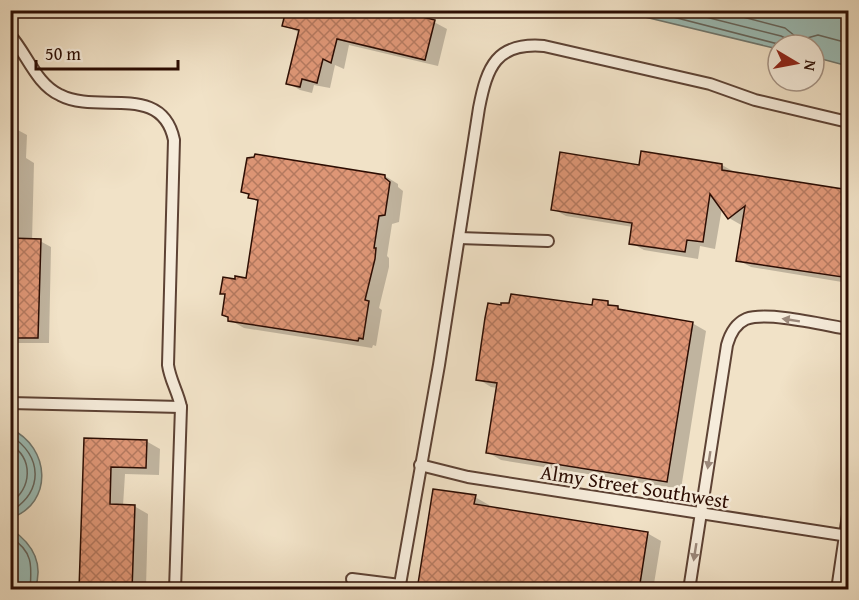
<svg xmlns="http://www.w3.org/2000/svg" width="859" height="600" font-family="'Gentium Book Plus',serif">
<style>
.water{fill:#9bbdb7;stroke:#6f776f;stroke-width:1.5}
.shadow{fill:#0003}
.lines{fill:none;stroke-linecap:round;stroke-linejoin:round}
.shore{stroke:#64655d;stroke-width:1.5}
.building{fill:url(#building-cross-hatch);stroke:#2c0d03;stroke-width:1.5}
.lane-casing{stroke:#5d4234;stroke-width:14}
.lane{stroke:#f6ecdb;stroke-width:10}
.oneway{fill:#9b887a}
.labels{text-anchor:middle;dominant-baseline:central;stroke-width:5;stroke-linejoin:round;paint-order:stroke}
.street-label{font-size:20px;fill:#2c0d03;stroke:#f6ecdb}
</style>
<defs>
<pattern id="building-cross-hatch" width="8" height="8" patternUnits="userSpaceOnUse" patternTransform="scale(1.5)"><rect width="8" height="8" fill="#de9676"/><path d="M0 0l8 8M0 8l8-8" fill="none" stroke="#b4795f"/></pattern>
</defs>
<rect width="100%" height="100%" fill="#f1e2c7"/>
<filter id="stains"><feTurbulence type="fractalNoise" baseFrequency=".00333" numOctaves="4"/><feColorMatrix values="0 0 0 0 .2 0 0 0 0 .09 0 0 0 0 .02 0 0 0 .5 -.17"/></filter>
<radialGradient id="worn" r=".72"><stop offset=".6" stop-color="#630" stop-opacity="0"/><stop offset="1" stop-color="#630" stop-opacity=".3"/></radialGradient>
<g class="water">
<polygon points="620,11 848,11 848,66 814,57 814,45 778,45 778,49"/>
<path d="M11 429C50 447 54 503 11 518Z"/>
<path d="M11 529C33 544 44 563 35 589H11Z"/>
</g>
<g class="shadow">
<polygon points="434,22 447,29 438,66 349,45 344,69 335,65 330,88 314,85 312,93 300,90 288,83 300,33 284,25"/>
<polygon points="10,129 16,129 27,135 26,158 34,163 32,241 40,241 51,247 49,343 10,343"/>
<polygon points="722,165 736,173 848,191 848,283 751,267 738,260 743,226 729,218 722,208 715,249 700,246 698,259 644,250 631,243 633,227 566,216 553,209 640,166"/>
<polygon points="385,176 398,184 398,187 403,191 399,222 392,224 387,256 389,258 389,267 379,308 382,310 376,346 373,345 372,348 244,328 230,320 227,296 222,293 247,280 259,203 243,191"/>
<polygon points="607,303 625,312 692,323 706,331 681,489 501,460 487,452 498,388 491,387 478,379 593,307"/>
<polygon points="86,439 146,441 160,449 159,475 125,474 123,506 134,506 148,514 146,588 148,590 81,590"/>
<polygon points="475,497 489,505 488,508 647,533 661,541 653,590 419,590"/>
</g>
<g class="lines">
<g class="shore">
<polyline points="646,10 782,45"/>
<polyline points="678,10 781,36 787,39 791,45"/>
<polyline points="716,10 785,28 800,40 818,35 848,43"/>
<path d="M10 435C43 457 44 491 10 512"/>
<path d="M10 444C34 459 32 488 10 503"/>
<path d="M10 537C33 551 32 565 30 590"/>
</g>
</g>
<g class="building">
<polygon points="286,10 394,10 435,20 425,60 337,39 331,63 323,59 317,83 302,79 300,87 286,84 299,30 282,26"/>
<polygon points="641,151 722,164 722,170 849,190 849,278 736,261 745,206 728,219 710,194 703,242 687,240 685,252 629,244 632,223 551,210 560,152 639,165"/>
<polygon points="255,154 385,175 385,178 390,182 385,215 379,216 374,248 376,248 375,259 365,300 369,301 363,339 359,338 358,341 228,321 228,317 222,315 225,294 220,294 223,277 235,279 235,276 246,278 258,200 248,198 249,194 241,192 247,158 254,157"/>
<polygon points="10,238 41,239 38,338 10,338"/>
<polygon points="511,294 592,305 593,299 608,301 608,305 618,306 618,309 693,322 667,482 486,453 497,383 476,380 485,318 488,303 501,305 501,303 509,303"/>
<polygon points="84,438 147,440 146,468 111,467 110,504 135,505 132,590 79,590"/>
<polygon points="433,489 476,495 474,504 648,532 639,590 417,590"/>
</g>
<g class="lines">
<defs>
<g id="lane">
<path d="M10 35C27 54 36 84 60 95 98 115 162 82 174 140L168 365C170 380 178 392 181 407L175 590"/>
<polyline points="459,238 548,241"/>
<polyline points="10,403 181,407"/>
<polyline points="420,465 468,477 848,536"/>
<polyline points="352,579 400,585"/>
<path d="M399 590 439 365 479 108C487 67 496 42 544 46L710 84 755 100 848 122"/>
<path d="M689 590 727 345C730 334 735 324 746 319 768 311 824 325 848 329"/>
<polyline points="837,590 848,515"/>
</g>
</defs>
<use href="#lane" class="lane-casing"/>
<use href="#lane" class="lane"/>
</g>
<defs><path id="oneway-solid" d="M-6-.8H1V-3.2L6.5 0L1 3.2V.8H-6Z" transform="scale(1.5)"/></defs>
<g class="oneway">
<use href="#oneway-solid" transform="translate(791 320) rotate(-171)"/>
<use href="#oneway-solid" transform="translate(709 460) rotate(99)"/>
<use href="#oneway-solid" transform="translate(695 552) rotate(99)"/>
</g>
<g class="labels">
<g class="street-label">
<text transform="translate(635 486) rotate(9)">Almy Street Southwest</text>
</g>
</g>
<rect width="859" height="600" fill="none" stroke="#f1e2c7" stroke-width="36"/>
<rect x="12" y="12" width="835" height="576" fill="none" stroke="#2c0d03" stroke-width="3"/>
<rect x="18" y="18" width="823" height="564" fill="none" stroke="#2c0d03" stroke-width="1.5"/>
<g transform="translate(796 63) rotate(100)"><circle r="28" fill="#f6ecdb" stroke="#a59385" stroke-width="1.5"/>
<path d="M0-4.5L10 22L0 15L-10 22Z" fill="#8f2418"/>
<text y="-9" font-size="16" font-weight="bold" text-anchor="middle" fill="#2c0d03">N</text>
</g>
<path d="M36 60v9h142v-9" fill="none" stroke="#2c0d03" stroke-width="3"/>
<text x="45" y="60" font-size="18" fill="#2c0d03" stroke="#f6ecdb" stroke-width="4.5" paint-order="stroke">50 m</text>
<rect width="100%" height="100%" filter="url(#stains)"/>
<rect width="100%" height="100%" fill="url(#worn)"/>
</svg>
